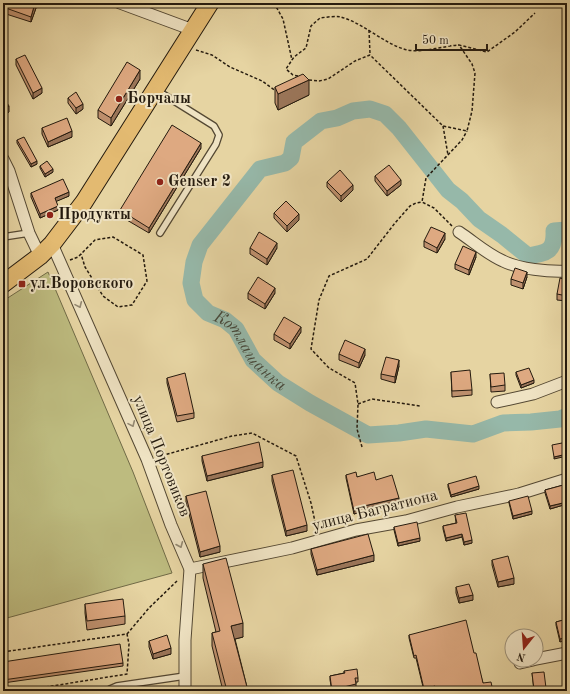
<svg xmlns="http://www.w3.org/2000/svg" width="570" height="694" font-family="'Old Standard TT',serif">
<style>
.green{fill:#bdbb7f;stroke:#706a46}
.lines{fill:none;stroke-linecap:round;stroke-linejoin:round}
.river{stroke:#96b8a9;stroke-width:17}
.service-casing{stroke:#544833;stroke-width:8}
.minor-casing{stroke:#544833;stroke-width:13}
.primary-casing{stroke:#241a0e;stroke-width:19}
.path{stroke:#241a0e;stroke-width:1.5;stroke-dasharray:3 2;stroke-linecap:butt}
.service{stroke:#efe3c3;stroke-width:5.5}
.minor{stroke:#efe3c3;stroke-width:11}
.primary{stroke:#e3ba71;stroke-width:17}
.wall{fill:#bf916f;stroke:#241a0e}
.shaded-wall{fill:#9b765a;stroke:#241a0e}
.building{fill:#dea981;stroke:#241a0e}
.oneway{stroke:#948972}
.poi-dot{fill:#8f2418;stroke:#efe3c3;stroke-width:1.5}
.labels{text-anchor:middle;dominant-baseline:central;stroke-width:4;stroke-linejoin:round;paint-order:stroke}
.poi-label{font-size:16px;font-weight:bold;fill:#241a0e;stroke:#efe3c3;text-anchor:start}
.street-label{font-size:16px;fill:#241a0e;stroke:#efe3c3}
.water-label{font-size:17px;font-style:italic;fill:#46493c;stroke:#efe3c3}
</style>
<rect width="100%" height="100%" fill="#e6d4a2"/>
<filter id="stains"><feTurbulence type="fractalNoise" baseFrequency=".005" numOctaves="4"/><feColorMatrix values="0 0 0 0 .2 0 0 0 0 .09 0 0 0 0 .02 0 0 0 .5 -.17"/></filter>
<radialGradient id="worn" r=".72"><stop offset=".6" stop-color="#630" stop-opacity="0"/><stop offset="1" stop-color="#630" stop-opacity=".3"/></radialGradient>
<polygon class="green" points="48,272 133,472 172,573 7,618 3,622 3,301"/>
<g class="lines">
<path class="river" id="s1" d="M567 230 554 231C555 252 546 253 528 256L502 235 479 219 462 201 448 190 399 128 385 114 370 109 353 111 337 118 321 121 294 142 291 158 285 163 260 169 200 245 194 262 191 283 195 300 208 313 225 320 236 329 253 360 278 383 310 403 368 435 399 433 426 429 473 434 503 423 531 422 560 419 567 416"/>
<defs>
<g id="service">
<polyline points="158,91 214,126 219,135 216,144 160,233"/>
<polyline points="3,237 29,233"/>
<polyline points="109,691 110,689 117,686 185,676"/>
</g>
<g id="minor">
<polyline points="120,3 193,30"/>
<polyline points="3,159 9,171 29,233 40,256"/>
<path d="M459 232C474 242 487 254 503 261 519 269 549 272 567 271"/>
<polyline points="52,244 147,459 171,525 190,569 185,640 185,691"/>
<polyline points="497,402 533,394 567,381"/>
<polyline points="190,569 292,548 356,530 406,521 457,507 519,494 567,479"/>
<polyline points="536,659 567,653"/>
<polyline points="520,663 533,660"/>
</g>
<polyline id="primary" points="3,284 40,256 52,244 84,202 210,3"/>
</defs>
<use href="#service" class="service-casing"/>
<use href="#minor" class="minor-casing"/>
<use href="#primary" class="primary-casing"/>
<g class="path">
<polyline points="274,3 283,19 292,60"/>
<polyline points="222,6 229,3"/>
<polyline points="369,30 370,54"/>
<polyline points="196,50 212,55 230,67 262,81 276,91"/>
<path d="M298 76 293 75 286 69 294 57 306 48 311 26 320 18C327 17 335 16 341 17 365 24 384 44 407 50 421 53 444 46 459 45"/>
<polyline points="309,80 319,81 328,79 355,61 370,55 443,126 467,131 472,111 475,73 472,64 459,45 487,52 515,32 535,13"/>
<polyline points="443,126 448,155"/>
<polyline points="452,226 434,208 422,202 426,178 462,140 467,131"/>
<polyline points="70,260 78,257 95,240 113,237 143,255 147,281 132,305 118,307 103,296 85,267 81,254"/>
<polyline points="358,404 372,399 420,406"/>
<polyline points="362,447 357,429 358,404 355,383 329,368 311,349 319,300 329,276 367,259 395,223 410,206 416,203 422,202"/>
<polyline points="157,457 232,436 252,433 296,456 311,503 317,531"/>
<polyline points="127,634 149,608 178,580"/>
<polyline points="3,652 127,634 129,644 127,674 21,691"/>
</g>
<use href="#service" class="service"/>
<use href="#minor" class="minor"/>
<use href="#primary" class="primary"/>
</g>
<g class="wall">
<polygon points="3,3 36,8 31,22 3,13"/>
<polygon points="16,59 42,93 33,99 16,65"/>
<polygon points="140,79 111,126 98,118 98,110"/>
<polygon points="275,87 309,95 278,110 275,103"/>
<polygon points="68,98 83,109 76,114 68,103"/>
<polygon points="42,128 72,137 48,147 42,134"/>
<polygon points="17,140 37,164 31,167 17,143"/>
<polygon points="201,148 149,233 120,216 120,210"/>
<polygon points="40,166 53,172 45,177 40,168"/>
<polygon points="375,176 401,185 387,196 375,181"/>
<polygon points="327,182 353,190 341,202 327,187"/>
<polygon points="31,193 69,196 56,201 58,210 40,218 31,197"/>
<polygon points="274,213 299,220 287,232 274,218"/>
<polygon points="445,239 437,253 424,247 424,241"/>
<polygon points="250,248 277,248 267,265 250,254"/>
<polygon points="476,257 469,275 455,269 455,264"/>
<polygon points="527,277 523,289 511,285 511,279"/>
<polygon points="567,280 567,301 557,300 557,294"/>
<polygon points="248,293 275,293 265,309 248,299"/>
<polygon points="301,332 290,349 274,340 274,334"/>
<polygon points="339,354 365,355 359,368 339,360"/>
<polygon points="399,366 395,383 381,379 381,374"/>
<polygon points="451,372 472,390 472,395 452,397"/>
<polygon points="516,372 534,383 521,388 516,375"/>
<polygon points="490,374 505,385 505,391 491,392"/>
<polygon points="167,378 194,413 194,418 177,422 167,383"/>
<polygon points="202,456 263,467 207,481 202,461"/>
<polygon points="272,475 307,531 286,536 272,481"/>
<polygon points="346,475 376,480 399,501 364,509 364,511 354,514 346,478"/>
<polygon points="448,484 479,489 451,497 448,487"/>
<polygon points="567,484 567,504 550,509 545,493 545,490"/>
<polygon points="186,496 220,552 200,557 186,502"/>
<polygon points="509,501 532,514 513,519 509,503"/>
<polygon points="455,515 472,543 464,545 462,537 446,541 443,529 443,526 456,523"/>
<polygon points="394,527 420,541 398,546 394,530"/>
<polygon points="311,549 374,561 317,575 311,554"/>
<polygon points="492,560 514,584 498,587 492,565"/>
<polygon points="203,564 243,637 235,639 248,691 223,691 212,646 212,633 216,632 203,578"/>
<polygon points="456,587 473,600 459,603 456,593"/>
<polygon points="85,604 125,616 125,624 87,630 85,613"/>
<polygon points="567,619 560,642 556,625 556,622"/>
<polygon points="409,635 474,653 483,683 493,691 435,691 435,689 424,691 416,658 414,658 409,638"/>
<polygon points="149,641 171,654 153,659 149,647"/>
<polygon points="3,662 123,663 123,666 3,683"/>
<polygon points="344,671 358,678 358,682 356,682 356,689 344,691 332,691 330,680 330,676 344,673"/>
<polygon points="532,673 546,688 546,691 534,691"/>
</g>
<g class="shaded-wall">
<polygon points="35,3 36,8 31,22 31,17"/>
<polygon points="140,70 140,79 111,126 111,118"/>
<polygon points="309,80 309,95 278,110 278,94"/>
<polygon points="42,88 42,93 33,99 33,93"/>
<polygon points="83,104 83,109 76,114 76,108"/>
<polygon points="9,106 9,112 3,116 3,110"/>
<polygon points="72,131 72,137 48,147 48,142"/>
<polygon points="201,143 201,148 149,233 149,228"/>
<polygon points="37,161 37,164 31,167 31,164"/>
<polygon points="53,169 53,172 45,177 45,174"/>
<polygon points="401,180 401,185 387,196 387,191"/>
<polygon points="353,185 353,190 341,202 341,196"/>
<polygon points="69,192 69,196 55,202 55,198"/>
<polygon points="58,206 58,210 40,218 40,214"/>
<polygon points="299,214 299,220 287,232 287,226"/>
<polygon points="445,233 445,239 437,253 437,248"/>
<polygon points="277,243 277,248 267,265 267,259"/>
<polygon points="476,252 476,257 469,275 469,270"/>
<polygon points="527,272 527,277 523,289 523,283"/>
<polygon points="275,288 275,293 265,309 265,304"/>
<polygon points="301,327 301,332 290,349 290,344"/>
<polygon points="365,349 365,355 359,368 359,363"/>
<polygon points="399,360 399,366 395,383 395,377"/>
<polygon points="534,380 534,383 521,388 521,385"/>
<polygon points="567,454 567,456 554,459 554,457"/>
<polygon points="263,462 263,467 207,481 207,476"/>
<polygon points="479,486 479,489 451,497 451,495"/>
<polygon points="399,498 399,501 364,509 364,511 354,514 354,511 364,506"/>
<polygon points="567,502 567,504 550,509 550,506"/>
<polygon points="532,511 532,514 513,519 513,516"/>
<polygon points="307,525 307,531 286,536 286,531"/>
<polygon points="462,534 462,537 446,541 446,538"/>
<polygon points="420,538 420,541 398,546 398,543"/>
<polygon points="472,540 472,543 464,545 464,542"/>
<polygon points="220,546 220,552 200,557 200,552"/>
<polygon points="374,555 374,561 317,575 317,570"/>
<polygon points="514,578 514,584 498,587 498,582"/>
<polygon points="473,595 473,600 459,603 459,598"/>
<polygon points="243,623 243,637 231,640 231,626"/>
<polygon points="567,637 567,640 560,642 560,639"/>
<polygon points="171,648 171,654 153,659 153,654"/>
<polygon points="435,686 435,689 424,691 424,689"/>
</g>
<g class="building">
<polygon points="3,3 35,3 31,17 3,7"/>
<polygon points="25,55 42,88 33,93 16,59"/>
<polygon points="127,62 140,70 111,118 98,110"/>
<polygon points="303,74 309,80 278,94 275,87"/>
<polygon points="76,92 83,104 76,108 68,98"/>
<polygon points="3,97 9,106 3,110"/>
<polygon points="67,118 72,131 48,142 42,128"/>
<polygon points="172,125 201,143 149,228 120,210"/>
<polygon points="24,137 37,161 31,164 17,140"/>
<polygon points="47,161 53,169 45,174 40,166"/>
<polygon points="389,165 401,180 387,191 375,176"/>
<polygon points="340,170 353,185 341,196 327,182"/>
<polygon points="63,179 69,192 55,198 58,206 40,214 31,193"/>
<polygon points="286,201 299,214 287,226 274,213"/>
<polygon points="431,227 445,233 437,248 424,241"/>
<polygon points="259,232 277,243 267,259 250,248"/>
<polygon points="463,246 476,252 469,270 455,264"/>
<polygon points="515,268 527,272 523,283 511,279"/>
<polygon points="258,277 275,288 265,304 248,293"/>
<polygon points="560,278 567,280 567,296 557,294"/>
<polygon points="284,317 301,327 290,344 274,334"/>
<polygon points="345,340 365,349 359,363 339,354"/>
<polygon points="386,357 399,360 395,377 381,374"/>
<polygon points="529,368 534,380 521,385 516,372"/>
<polygon points="470,370 472,390 452,391 451,372"/>
<polygon points="185,373 194,413 177,416 167,378"/>
<polygon points="504,373 505,385 491,387 490,374"/>
<polygon points="259,442 263,462 207,476 202,456"/>
<polygon points="567,442 567,454 554,457 552,445"/>
<polygon points="293,470 307,525 286,531 272,475"/>
<polygon points="356,472 357,477 374,472 376,480 392,475 399,498 364,506 364,508 354,511 346,475"/>
<polygon points="476,476 479,486 451,495 448,484"/>
<polygon points="567,484 567,502 550,506 545,490"/>
<polygon points="206,491 220,546 200,552 186,496"/>
<polygon points="528,496 532,511 513,516 509,501"/>
<polygon points="466,513 472,540 464,542 462,534 446,538 443,526 457,523 455,515"/>
<polygon points="417,522 420,538 398,543 394,527"/>
<polygon points="368,534 374,555 317,570 311,549"/>
<polygon points="508,556 514,578 498,582 492,560"/>
<polygon points="226,558 243,623 231,626 248,691 227,691 212,633 220,631 203,564"/>
<polygon points="469,584 473,595 459,598 456,587"/>
<polygon points="123,599 125,616 87,621 85,604"/>
<polygon points="567,619 567,637 560,639 556,622"/>
<polygon points="466,620 474,653 476,653 483,683 491,682 493,691 436,691 435,686 424,689 416,655 414,656 409,635"/>
<polygon points="167,635 171,648 153,654 149,641"/>
<polygon points="120,644 123,663 3,680 3,662"/>
<polygon points="357,669 358,678 355,678 356,684 344,687 344,689 332,691 330,676 345,673 344,671"/>
<polygon points="544,672 546,688 534,690 532,673"/>
</g>
<defs><path id="oneway-chevron" d="M-2-3.5L2.5 0L-2 3.5" fill="none" stroke-width="1.6" stroke-linecap="round" stroke-linejoin="round"/></defs>
<g class="oneway">
<use href="#oneway-chevron" transform="translate(79 305) rotate(66)"/>
<use href="#oneway-chevron" transform="translate(132 424) rotate(66)"/>
<use href="#oneway-chevron" transform="translate(180 545) rotate(67)"/>
</g>
<g class="poi-dot">
<circle cx="119" cy="99" r="4"/>
<circle cx="160" cy="182" r="4"/>
<circle cx="50" cy="215" r="4"/>
<rect x="18" y="280" width="8" height="8" rx="2"/>
</g>
<g class="labels">
<g class="poi-label">
<text x="127" y="99">Борчалы</text>
<text x="168" y="182">Genser 2</text>
<text x="58" y="215">Продукты</text>
<text x="30" y="284">ул.Воровского</text>
</g>
<g class="street-label">
<text transform="translate(161 456) rotate(68)">улица Портовиков</text>
<text transform="translate(375 511) rotate(-14)">улица Багратиона</text>
</g>
<g class="water-label">
<text stroke="none"><textPath href="#s1" startOffset="639">Котлашанка</textPath></text>
</g>
</g>
<rect width="570" height="694" fill="none" stroke="#e6d4a2" stroke-width="16"/>
<rect x="4" y="4" width="562" height="686" fill="none" stroke="#241a0e" stroke-width="2"/>
<rect x="8" y="8" width="554" height="678" fill="none" stroke="#241a0e"/>
<g transform="translate(524 648) rotate(197)"><circle r="19" fill="#efe3c3" stroke="#9e937b"/>
<path d="M0-3L7 15L0 10L-7 15Z" fill="#8f2418"/>
<text y="-6" font-size="11" font-weight="bold" text-anchor="middle" fill="#241a0e">N</text>
</g>
<path d="M416 44v6h71v-6" fill="none" stroke="#241a0e" stroke-width="2"/>
<text x="422" y="44" font-size="12" fill="#241a0e" stroke="#efe3c3" stroke-width="3" paint-order="stroke">50 m</text>
<rect width="100%" height="100%" filter="url(#stains)"/>
<rect width="100%" height="100%" fill="url(#worn)"/>
</svg>
